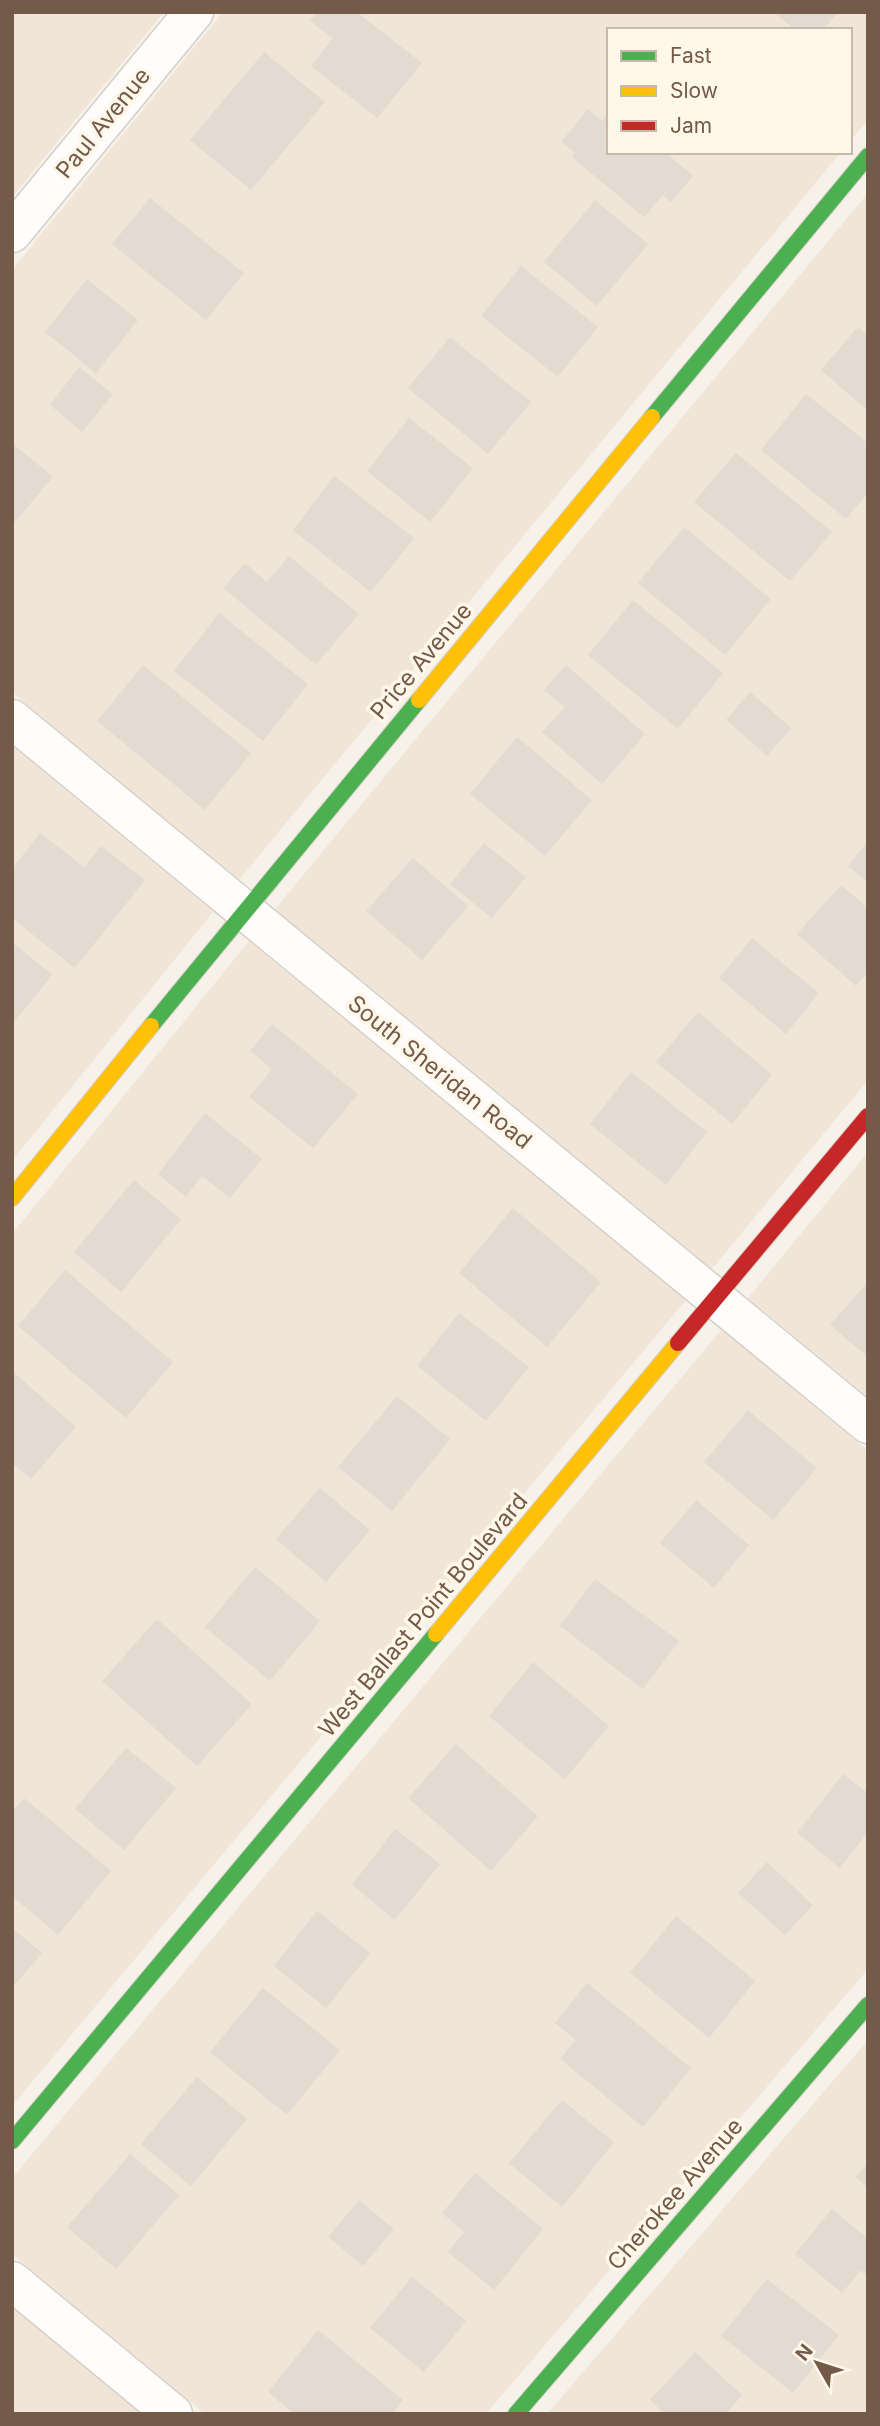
<svg xmlns="http://www.w3.org/2000/svg" width="880" height="2426" font-family="Inter,sans-serif">
<style>
.residential{fill:#f0e5d7}
.building{fill:#e3dbd1}
.lines{fill:none;stroke-linecap:round;stroke-linejoin:round}
.street-casing{stroke:#d5cfc8;stroke-width:41}
.fast-casing{stroke:#d6cfc8;stroke-width:18}
.slow-casing{stroke:#d6cfc8;stroke-width:18}
.jam-casing{stroke:#d6cfc8;stroke-width:18}
.street{stroke:#fefdfc;stroke-width:38}
.fast{stroke:#4caf50;stroke-width:16}
.slow{stroke:#ffc107;stroke-width:16}
.jam{stroke:#c62828;stroke-width:16}
.labels{text-anchor:middle;dominant-baseline:central;stroke-width:7;stroke-linejoin:round;paint-order:stroke}
.street-label{font-size:23px;fill:#745b49;stroke:#fff8ea}
</style>
<rect width="100%" height="100%" fill="#f6f2ea"/>
<g class="residential">
<polygon points="12,12 164,12 12,197"/>
<polygon points="223,12 868,12 868,120 850,141 850,30 609,30 609,152 841,152 239,880 12,692 12,270"/>
<polygon points="868,193 868,1080 712,1269 275,909"/>
<polygon points="12,746 213,912 12,1161"/>
<polygon points="249,941 686,1300 12,2106 12,1234"/>
<polygon points="868,1152 868,1397 748,1298"/>
<polygon points="722,1329 868,1451 868,1969 486,2414 205,2414 12,2254 12,2178"/>
<polygon points="868,2040 868,2414 547,2414"/>
<polygon points="12,2307 141,2414 12,2414"/>
</g>
<g class="building">
<polygon points="317,12 357,12 422,63 377,118 311,66 333,38 310,21"/>
<polygon points="774,12 838,12 823,30 795,30"/>
<polygon points="264,52 325,102 251,190 190,140"/>
<polygon points="588,109 602,121 609,112 609,152 665,152 693,176 671,202 663,195 644,217 572,157 575,153 561,142"/>
<polygon points="150,198 244,273 206,320 112,244"/>
<polygon points="595,200 648,244 597,306 544,262"/>
<polygon points="521,266 598,327 558,377 481,316"/>
<polygon points="87,279 138,320 96,373 45,332"/>
<polygon points="858,327 868,335 868,411 821,370"/>
<polygon points="450,337 531,402 488,454 408,388"/>
<polygon points="79,367 113,394 82,432 50,405"/>
<polygon points="806,394 868,443 868,493 846,519 761,450"/>
<polygon points="409,418 473,468 430,522 367,471"/>
<polygon points="12,443 53,477 12,525"/>
<polygon points="736,453 832,532 790,581 694,502"/>
<polygon points="334,476 414,538 371,592 293,530"/>
<polygon points="684,527 771,599 725,655 638,583"/>
<polygon points="289,556 359,614 316,665 223,588 245,563 267,582"/>
<polygon points="633,600 723,673 678,729 588,655"/>
<polygon points="219,613 308,684 263,741 174,671"/>
<polygon points="143,665 251,753 205,810 97,721"/>
<polygon points="566,665 645,734 602,784 542,732 565,707 544,690"/>
<polygon points="750,692 791,728 767,756 726,720"/>
<polygon points="517,737 592,800 545,856 470,794"/>
<polygon points="40,833 84,867 101,846 145,880 75,968 12,918 12,869"/>
<polygon points="868,841 868,882 848,866"/>
<polygon points="484,843 526,877 492,918 450,884"/>
<polygon points="413,858 468,906 422,960 366,911"/>
<polygon points="841,885 868,908 868,972 856,986 797,934"/>
<polygon points="752,938 819,993 786,1034 719,978"/>
<polygon points="12,942 52,975 12,1025"/>
<polygon points="698,1012 772,1075 732,1124 656,1062"/>
<polygon points="272,1024 358,1094 313,1148 249,1097 272,1069 250,1051"/>
<polygon points="631,1072 707,1132 666,1185 590,1124"/>
<polygon points="205,1113 262,1159 230,1198 202,1176 186,1197 158,1174"/>
<polygon points="134,1180 181,1219 121,1292 74,1252"/>
<polygon points="513,1208 601,1282 547,1347 459,1273"/>
<polygon points="65,1270 173,1362 126,1418 18,1326"/>
<polygon points="868,1282 868,1357 830,1325"/>
<polygon points="459,1313 529,1367 486,1421 417,1366"/>
<polygon points="12,1371 76,1427 31,1479 12,1463"/>
<polygon points="397,1396 450,1439 392,1511 338,1467"/>
<polygon points="748,1410 817,1468 773,1520 704,1462"/>
<polygon points="320,1488 370,1530 326,1582 276,1539"/>
<polygon points="696,1500 749,1545 714,1588 660,1543"/>
<polygon points="255,1567 320,1621 270,1681 205,1627"/>
<polygon points="595,1579 679,1641 643,1689 560,1626"/>
<polygon points="157,1619 252,1704 197,1766 102,1681"/>
<polygon points="533,1662 609,1726 565,1779 489,1716"/>
<polygon points="456,1744 538,1816 491,1871 408,1798"/>
<polygon points="126,1748 176,1788 124,1850 75,1809"/>
<polygon points="843,1774 868,1793 868,1832 840,1868 797,1833"/>
<polygon points="24,1798 111,1871 58,1935 12,1896 12,1811"/>
<polygon points="395,1829 440,1864 395,1920 352,1885"/>
<polygon points="767,1862 813,1905 785,1935 738,1893"/>
<polygon points="317,1911 370,1953 326,2008 274,1966"/>
<polygon points="676,1916 755,1981 709,2038 630,1973"/>
<polygon points="12,1928 42,1953 12,1988"/>
<polygon points="587,1983 691,2068 643,2127 560,2059 576,2040 555,2023"/>
<polygon points="263,1988 340,2050 287,2115 210,2052"/>
<polygon points="197,2077 247,2119 191,2186 141,2144"/>
<polygon points="562,2100 614,2142 562,2207 509,2163"/>
<polygon points="130,2154 179,2195 116,2269 67,2227"/>
<polygon points="868,2163 868,2188 855,2177"/>
<polygon points="475,2173 543,2229 494,2290 448,2252 464,2232 442,2213"/>
<polygon points="359,2200 394,2229 363,2266 328,2237"/>
<polygon points="832,2209 868,2239 868,2276 861,2270 842,2293 795,2254"/>
<polygon points="412,2277 466,2321 424,2372 370,2328"/>
<polygon points="767,2279 839,2335 793,2393 721,2336"/>
<polygon points="318,2330 403,2400 392,2414 294,2414 268,2392"/>
<polygon points="695,2352 742,2395 726,2414 665,2414 650,2400"/>
</g>
<g class="lines">
<defs>
<g id="street">
<polyline points="12,233 194,12"/>
<polyline points="12,719 868,1424"/>
<polyline points="12,2281 173,2414"/>
</g>
<g id="fast">
<polyline points="652,417 868,156"/>
<polyline points="151,1026 419,700"/>
<polyline points="12,2141 436,1634"/>
<polyline points="516,2414 868,2005"/>
</g>
<g id="slow">
<polyline points="419,700 652,417"/>
<polyline points="12,1198 151,1026"/>
<polyline points="436,1634 678,1343"/>
</g>
<polyline id="jam" points="678,1343 868,1116"/>
</defs>
<use href="#street" class="street-casing"/>
<use href="#fast" class="fast-casing"/>
<use href="#slow" class="slow-casing"/>
<use href="#jam" class="jam-casing"/>
<use href="#street" class="street"/>
<use href="#fast" class="fast"/>
<use href="#slow" class="slow"/>
<use href="#jam" class="jam"/>
</g>
<g class="labels">
<g class="street-label">
<text transform="translate(103 123) rotate(-51)">Paul Avenue</text>
<text transform="translate(421 661) rotate(-50)">Price Avenue</text>
<text transform="translate(440 1072) rotate(39)">South Sheridan Road</text>
<text transform="translate(423 1615) rotate(-50)">West Ballast Point Boulevard</text>
<text transform="translate(675 2194) rotate(-49)">Cherokee Avenue</text>
</g>
</g>
<rect width="880" height="2426" fill="none" stroke="#745b49" stroke-width="28"/>
<rect x="607" y="28" width="245" height="126" fill="#fff8ea" stroke="#c7b9aa" stroke-width="2"/>
<rect x="621" y="51" width="35" height="10" fill="#4caf50" stroke="#c7b9aa" stroke-width="2"/>
<text x="670" y="63" font-size="21" fill="#745b49">Fast</text>
<rect x="621" y="86" width="35" height="10" fill="#ffc107" stroke="#c7b9aa" stroke-width="2"/>
<text x="670" y="98" font-size="21" fill="#745b49">Slow</text>
<rect x="621" y="121" width="35" height="10" fill="#c62828" stroke="#c7b9aa" stroke-width="2"/>
<text x="670" y="133" font-size="21" fill="#745b49">Jam</text>
<g transform="translate(817 2363) rotate(309)" stroke="#fff8ea" stroke-width="5" paint-order="stroke">
<path d="M0-5L12 26L0 18L-12 26Z" fill="#745b49"/>
<text y="-10" font-size="19" font-weight="bold" text-anchor="middle" fill="#745b49">N</text>
</g>
</svg>
